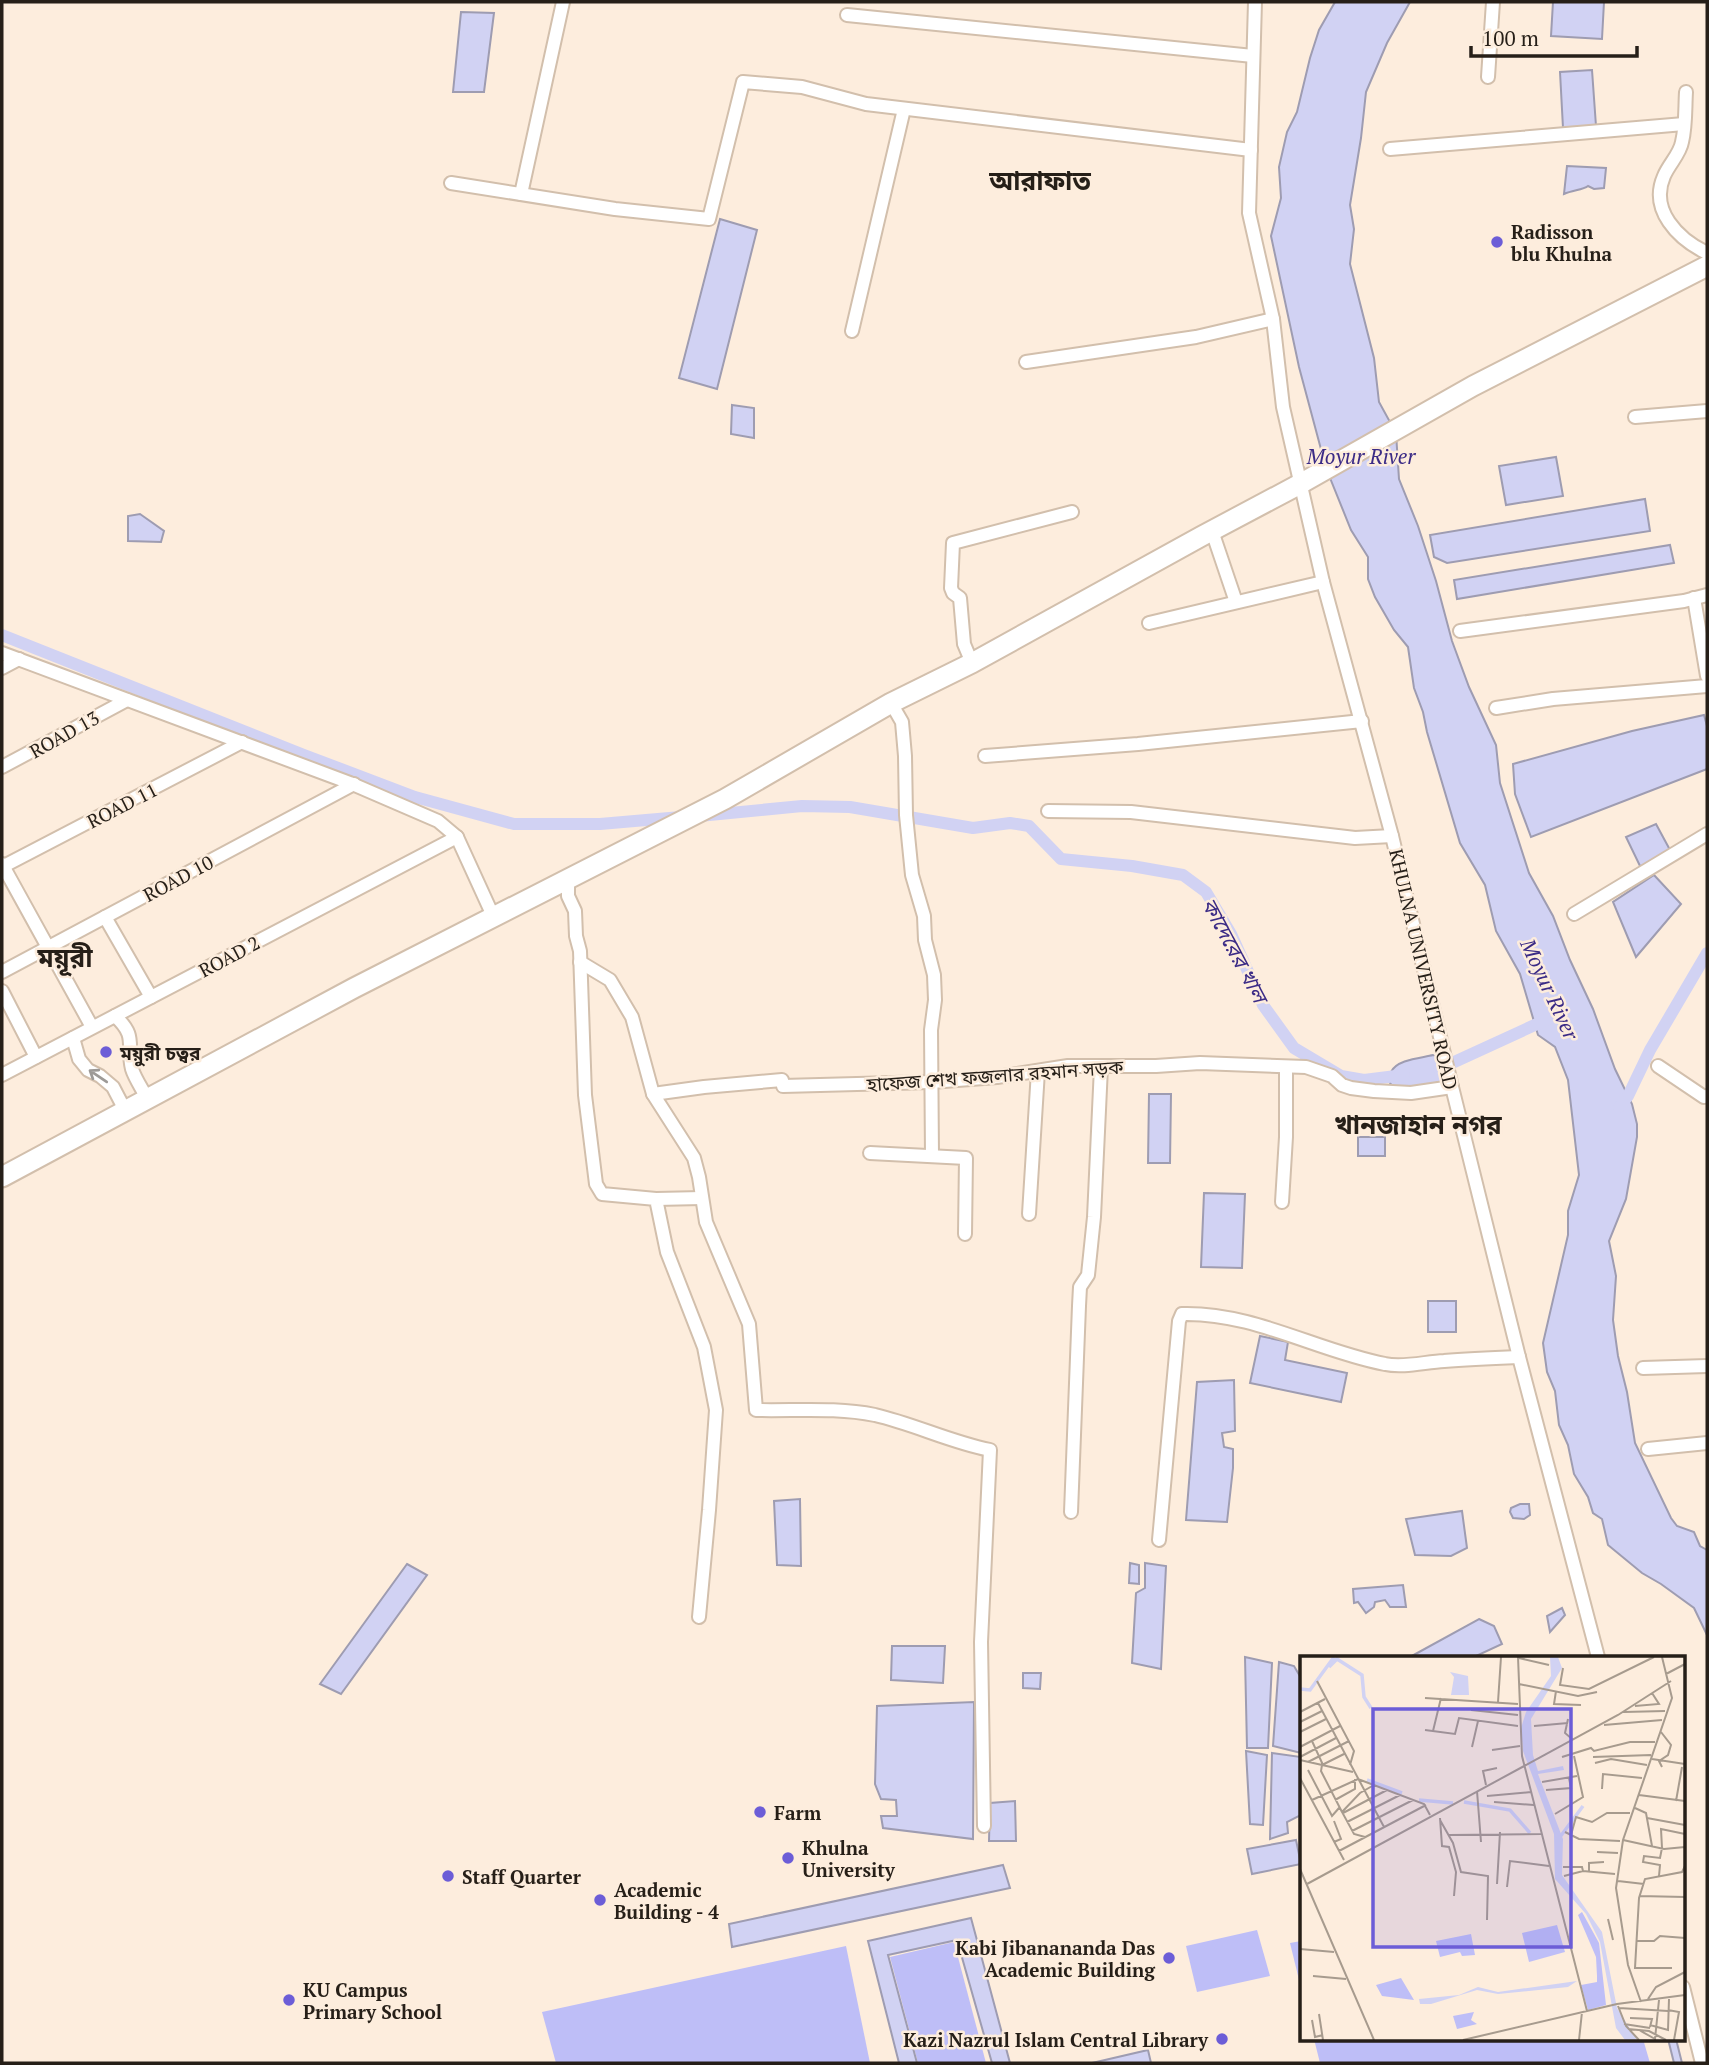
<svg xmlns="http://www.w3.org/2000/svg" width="1709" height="2065" font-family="'PT Serif','Noto Sans Bengali',serif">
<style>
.green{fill:#bebef7}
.water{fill:#d1d2f3;stroke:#9e9cb1;stroke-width:2}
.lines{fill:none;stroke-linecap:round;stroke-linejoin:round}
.canal{stroke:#d1d2f3;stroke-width:12}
.minor-casing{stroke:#d2bfac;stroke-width:16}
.primary-casing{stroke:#d2bfac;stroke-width:23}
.minor{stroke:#fff;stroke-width:12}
.primary{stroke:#fff;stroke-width:19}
.oneway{stroke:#9d9a97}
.poi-dot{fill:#6c5dd7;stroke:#fdeddd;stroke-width:2.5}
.labels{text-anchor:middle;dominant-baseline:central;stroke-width:5;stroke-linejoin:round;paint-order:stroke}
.poi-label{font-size:19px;font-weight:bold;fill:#261f18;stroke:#fdeddd;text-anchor:start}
.street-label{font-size:19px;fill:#261f18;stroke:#fdeddd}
.water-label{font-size:21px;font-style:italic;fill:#3b2b86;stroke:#fdeddd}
.district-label{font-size:26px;font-weight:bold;fill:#261f18;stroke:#fdeddd}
.inset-river{fill:none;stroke:#d1d2f3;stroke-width:3.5}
.inset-road{fill:none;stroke:#a79b8e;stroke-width:2}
.view{fill:#6c5dd7;fill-opacity:0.15;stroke:#6c5dd7;stroke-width:3.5}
.inset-edge{fill:none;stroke:#261f18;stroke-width:3.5}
</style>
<rect width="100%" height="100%" fill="#fdeddd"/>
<g class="green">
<polygon points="1257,1930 1270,1976 1197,1992 1186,1946"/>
<polygon points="1301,1941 1301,1988 1290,1943"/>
<polygon points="954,1942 986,2063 918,2063 890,1957"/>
<polygon points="846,1946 870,2063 556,2063 542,2012"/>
<polygon points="1314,2039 1643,2039 1650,2063 1320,2063"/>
</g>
<g class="water">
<polygon points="1335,2 1410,2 1387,43 1366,92 1361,138 1350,205 1354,229 1350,264 1374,358 1379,402 1396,433 1399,479 1418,526 1436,581 1452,641 1469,687 1496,745 1500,783 1529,873 1553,916 1570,960 1593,1009 1615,1069 1632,1104 1637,1124 1637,1137 1626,1199 1609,1241 1616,1276 1613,1320 1618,1356 1627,1392 1635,1443 1671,1518 1677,1526 1694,1532 1700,1546 1707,1550 1707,1635 1694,1608 1661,1584 1642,1573 1608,1545 1602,1519 1593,1513 1588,1497 1574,1474 1568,1445 1559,1425 1555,1391 1547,1372 1543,1343 1568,1235 1568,1211 1579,1175 1568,1080 1555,1047 1538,1035 1520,974 1496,931 1485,885 1460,843 1427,732 1423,712 1414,688 1408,647 1394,630 1375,597 1368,579 1368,557 1351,530 1326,468 1299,367 1271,236 1281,198 1279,167 1287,132 1297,112 1310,58 1319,30"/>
<polygon points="1553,2 1604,2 1602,39 1551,36"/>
<polygon points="461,12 494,13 484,92 453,92"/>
<polygon points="1592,70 1596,126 1563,128 1560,72"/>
<path d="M1567 166 1606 168 1604 188 1594 189 1588 186C1583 190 1573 190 1564 194Z"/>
<polygon points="720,219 757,230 717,389 679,378"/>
<polygon points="732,405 754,408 754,438 731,434"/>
<polygon points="1556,457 1563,496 1506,505 1499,466"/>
<polygon points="1645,499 1650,531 1447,563 1434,557 1430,535"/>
<polygon points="140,514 164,531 161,542 128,541 128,516"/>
<polygon points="1670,545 1674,563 1457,599 1454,580"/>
<polygon points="1704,715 1707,726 1707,769 1531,837 1515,794 1513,764 1632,731"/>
<polygon points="1656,824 1670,850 1641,868 1626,837"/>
<polygon points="1654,875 1681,904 1636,957 1613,902"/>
<path d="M1433 1055 1442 1056 1445 1081 1407 1089 1394 1088 1390 1083C1390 1081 1390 1073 1391 1072 1397 1059 1422 1058 1433 1055Z"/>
<polygon points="1149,1094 1171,1094 1170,1163 1148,1163"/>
<rect x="1358" y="1137" width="27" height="19"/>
<polygon points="1204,1193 1245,1194 1242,1268 1201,1267"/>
<rect x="1428" y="1301" width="28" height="31"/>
<polygon points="1260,1336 1288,1342 1285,1360 1347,1373 1341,1402 1250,1383"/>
<polygon points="1234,1380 1235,1431 1222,1433 1224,1447 1233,1449 1233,1468 1227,1522 1186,1520 1197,1382"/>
<polygon points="800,1499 801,1566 777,1565 774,1501"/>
<polygon points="1520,1504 1529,1504 1530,1515 1524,1519 1513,1518 1510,1512 1511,1508"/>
<polygon points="1462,1511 1467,1548 1451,1556 1415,1555 1406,1519"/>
<polygon points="1130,1563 1139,1565 1139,1584 1129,1583"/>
<polygon points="1145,1563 1166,1566 1161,1669 1132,1663 1136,1593 1145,1588"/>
<polygon points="407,1564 427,1575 341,1694 320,1684"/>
<polygon points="1403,1585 1406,1607 1390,1607 1385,1600 1375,1602 1374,1607 1366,1613 1358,1602 1354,1603 1353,1589"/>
<polygon points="1562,1608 1565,1615 1550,1632 1547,1616"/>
<polygon points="1479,1619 1494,1626 1502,1644 1474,1657 1410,1657"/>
<polygon points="892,1646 945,1646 943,1683 891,1680"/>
<polygon points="1245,1657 1272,1663 1268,1748 1247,1748"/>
<polygon points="1279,1662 1294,1666 1301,1678 1301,1753 1273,1746"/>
<polygon points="1023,1673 1041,1673 1040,1689 1023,1688"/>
<polygon points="974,1702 973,1839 883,1828 881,1816 897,1816 896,1800 881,1799 875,1784 877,1706"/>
<polygon points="1246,1751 1267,1755 1263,1825 1250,1824"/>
<polygon points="1272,1753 1301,1757 1301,1815 1287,1822 1288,1833 1270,1839"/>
<polygon points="1015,1801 1016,1841 989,1841 990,1803"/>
<polygon points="1296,1840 1301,1864 1252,1874 1247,1849"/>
<polygon points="1003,1865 1010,1888 732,1947 729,1924"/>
<polygon points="971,1918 1010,2063 992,2063 957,1940 888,1955 917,2063 899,2063 868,1941"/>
<polygon points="1668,2039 1676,2039 1682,2063 1674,2063"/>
<polygon points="1148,2050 1151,2063 1092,2063"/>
</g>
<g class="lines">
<g class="canal">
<polyline points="2,635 304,755 415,797 514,824 600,824 681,817"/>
<polyline points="699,816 802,806 850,807 973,828 1010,823 1029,826 1061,859 1132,866 1183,875 1206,892 1231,934 1263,1005 1294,1048 1341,1076 1364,1080 1404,1075"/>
<polyline points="1439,1069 1550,1018"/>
<polyline points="1619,1107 1628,1096 1650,1050 1707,953"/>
</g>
<defs>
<g id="minor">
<polyline points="1255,2 1249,213 1273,319 1283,407 1323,582 1392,836 1452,1087 1519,1357 1598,1657"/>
<polyline points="847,15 1253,56"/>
<polyline points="1488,77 1493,2"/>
<path d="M1686 92C1685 108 1686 126 1682 142 1680 154 1669 164 1664 176 1649 210 1678 239 1707 253"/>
<polyline points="1390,149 1684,124"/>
<polyline points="451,183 615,209 709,219 743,82 802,87 866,104 1251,150"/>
<polyline points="521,194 563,2"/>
<polyline points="852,331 904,109"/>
<polyline points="1026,362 1196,337 1273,319"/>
<polyline points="1635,417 1707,411"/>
<polyline points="1212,531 1236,602"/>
<polyline points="1694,598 1707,676"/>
<polyline points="1149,623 1323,582"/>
<polyline points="1460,631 1684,601 1707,595"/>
<polyline points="2,653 350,783 438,821 457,837 494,918"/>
<polyline points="972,663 964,644 960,598 953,593 951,588 953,543 1072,512"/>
<polyline points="2,668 19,659"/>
<polyline points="891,703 902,722 905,756 906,815 912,875 924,916 925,940 934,975 935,1000 931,1030 932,1156"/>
<polyline points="1496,708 1553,699 1707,686"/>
<polyline points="985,756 1138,744 1362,721"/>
<polyline points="2,767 127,700"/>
<polyline points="1048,811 1131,812 1355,838 1392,836"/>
<polyline points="2,864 92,1027"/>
<polyline points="2,867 242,742"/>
<polyline points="568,878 568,896 575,911 576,936 580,951 585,1095 596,1184 602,1194 656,1199 667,1252 704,1347 716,1410 709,1510 699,1617"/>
<polyline points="1574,914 1707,834"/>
<polyline points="105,917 151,997"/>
<path d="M580 962 610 980 632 1017 653 1094 694 1158 699 1177 706 1222 749 1324 756 1410C796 1411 836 1407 875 1415 914 1424 950 1442 990 1450L981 1642 984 1826"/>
<polyline points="2,972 354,784"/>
<polyline points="2,991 36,1057"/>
<path d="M115 1016C138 1037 126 1044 132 1069 135 1079 143 1090 148 1100"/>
<polyline points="73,1038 79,1059 88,1070 100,1076 113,1087 126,1112"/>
<polyline points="1658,1066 1704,1097 1707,1096"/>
<polyline points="2,1075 457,837"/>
<polyline points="653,1094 704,1087 782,1080 783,1086 931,1082 997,1077 1068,1066 1156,1066 1200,1063 1306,1067 1332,1076 1342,1085 1351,1088 1374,1091 1411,1093 1452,1087"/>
<polyline points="870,1153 966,1158 965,1234"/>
<polyline points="656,1199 702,1198"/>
<polyline points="1282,1202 1286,1137 1286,1067"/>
<polyline points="1029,1214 1038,1071"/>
<polyline points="1643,1368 1707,1366"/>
<polyline points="1648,1449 1707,1443"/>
<polyline points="1071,1512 1079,1306 1080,1287 1088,1275 1094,1217 1101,1067"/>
<path d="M1159 1540 1179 1321 1182 1314C1253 1312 1317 1351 1385 1364 1403 1368 1425 1362 1444 1361 1469 1359 1494 1358 1519 1357"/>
<polyline points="1683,1987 1702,2063"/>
</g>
<polyline id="primary" points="2,1177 354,988 725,799 891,703 972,663 1202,536 1300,484 1473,386 1707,266"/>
</defs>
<use href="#minor" class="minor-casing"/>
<use href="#primary" class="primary-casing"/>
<use href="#minor" class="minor"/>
<use href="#primary" class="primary"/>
</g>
<defs><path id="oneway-shaft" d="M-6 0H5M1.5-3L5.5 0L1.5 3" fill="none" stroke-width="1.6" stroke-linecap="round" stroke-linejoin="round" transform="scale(1.75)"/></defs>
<use class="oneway" href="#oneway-shaft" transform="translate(98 1076) rotate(-146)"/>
<g class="poi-dot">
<circle cx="1497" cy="242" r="7"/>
<circle cx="106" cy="1052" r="7"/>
<circle cx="760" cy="1812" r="7"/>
<circle cx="788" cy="1858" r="7"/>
<circle cx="448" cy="1876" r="7"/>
<circle cx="600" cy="1900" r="7"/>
<circle cx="1169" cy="1958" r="7"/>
<circle cx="289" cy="2000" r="7"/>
<circle cx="1222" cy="2039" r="7"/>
</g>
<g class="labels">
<g class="poi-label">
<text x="1511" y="231">Radisson<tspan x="1511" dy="22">blu Khulna</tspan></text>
<text x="120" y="1052">ময়ুরী চত্বর</text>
<text x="774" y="1812">Farm</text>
<text x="802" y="1847">Khulna<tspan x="802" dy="22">University</tspan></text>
<text x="462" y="1876">Staff Quarter</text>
<text x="614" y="1889">Academic<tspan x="614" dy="22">Building - 4</tspan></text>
<text x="1155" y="1947" text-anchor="end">Kabi Jibanananda Das<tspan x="1155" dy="22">Academic Building</tspan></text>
<text x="303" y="1989">KU Campus<tspan x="303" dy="22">Primary School</tspan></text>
<text x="1208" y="2039" text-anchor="end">Kazi Nazrul Islam Central Library</text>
</g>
<g class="street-label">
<text transform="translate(64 734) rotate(-29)">ROAD 13</text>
<text transform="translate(122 805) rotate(-27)">ROAD 11</text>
<text transform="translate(178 878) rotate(-28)">ROAD 10</text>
<text transform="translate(229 956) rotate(-28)">ROAD 2</text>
<text transform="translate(1424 969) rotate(77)">KHULNA UNIVERSITY ROAD</text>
<text transform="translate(995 1075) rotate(-4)">হাফেজ শেখ ফজলার রহমান সড়ক</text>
</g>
<g class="water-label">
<text x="1361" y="456">Moyur River</text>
<text transform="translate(1235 950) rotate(62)">কাদেরের খাল</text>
<text transform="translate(1550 989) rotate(65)">Moyur River</text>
</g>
<g class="district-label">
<text x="1040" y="180">আরাফাত</text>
<text x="65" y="957">ময়ূরী</text>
<text x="1418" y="1124">খানজাহান নগর</text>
</g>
</g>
<g transform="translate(1300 1656)">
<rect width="385" height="385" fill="#fdeddd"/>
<path d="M282 256 299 287 306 349 288 354 281 329 297 326V320L296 301 278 259ZM257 269 265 296 229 306 222 277ZM171 278 175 299 162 300 160 296 140 301 136 285ZM101 322 114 344 82 340 76 329ZM174 356 171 364 177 368 157 373 153 360Z" fill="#bebef7"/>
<path d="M250 1H258L262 12 231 63 233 99 238 115 263 110 264 114 238 118 263 183 262 219 302 276 317 352 337 384H325L316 372 300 286 286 258 255 223 254 178 223 95 221 72 226 56 251 20ZM150 16 168 20 169 39H151L154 21ZM277 325 268 331 198 338 177 334 131 348H120L119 343 159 339 178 331 198 336Z" fill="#d1d2f3"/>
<path class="inset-river" d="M29 11 37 3 62 19 64 41 71 52M0 33 10 34 34 1M67 124 102 137M119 144 153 147M164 146 210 154 230 177M260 181 283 150"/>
<path class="inset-road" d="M218 1 222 100 287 355M219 2 249 9M263 12 260 29 289 33 354 1M366 18 385 8M17 25 54 95 50 109M219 28 278 40 297 36M385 34V70M256 35 254 48 281 49M125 42 218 48M198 46 201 1M18 47 84 171M335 50 359 48 352 37M171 54 218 59M0 56 25 43M324 56 365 55M268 63 265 77 272 83M0 66 22 55M304 69 362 64M234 70 268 67M125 74 155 78 159 62 218 70M133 75 141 42M0 76 26 63M361 76 371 89 368 99 359 105 362 111M12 85 23 109M0 91 40 70M172 91 178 65M192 94 220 90M0 101 36 82M262 101 291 92 294 95 330 86H355M293 101 351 99M352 103 385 108M0 104 53 116M8 106 49 85M295 107 311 103 347 109M8 114 32 160 39 152M0 122 44 204M242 126 277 120M186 129 183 115 197 112M302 133 303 118 342 122M246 134 271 132 269 122M177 135 181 186M339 139 385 145M187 140 231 136M12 144 58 123 124 148 130 159M35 144 55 133V123M376 145 382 111M194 146 234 149M335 152 346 157 352 190M42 156 21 115 22 109 44 98M43 157 87 134M255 158 283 141 274 100M140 162 142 190 149 191 156 216 154 240M347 162 385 169M140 164 153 187 161 216 188 220 187 264M34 165 41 183 34 186M47 166 100 139M52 175 113 144M265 176 279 183 320 185M149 179 241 178M271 179 276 161 292 166 307 157H330M65 181 54 178 42 156 60 137 74 129M323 184 364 193 385 191M362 192 361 173 385 178M39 195 126 149M297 196 318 197M263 211H282L283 215M0 213 74 384M289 216V207L304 206M264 220 283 215 315 218M359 220 360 209 343 206 344 200 360 202 362 192M318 225 344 228M7 228 318 59 371 25M197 228 200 176M207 231 210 205 249 210M339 240 385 241M308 263 313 284M336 285H354L360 280 385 282M0 293 34 296M372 312H335L339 242 345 223 382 216 385 210M13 320 46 323M348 343 356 331 385 316M341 346 328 309 316 232 323 184 372 42 362 1M318 350 326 370 339 384M319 352 368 355M368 354 379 356 374 384M19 358 23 384M330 362 352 363 350 371M12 364 15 381 23 379M324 368 350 372M350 369 368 374 369 343M328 373 349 375 366 384M339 374 355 383 359 344M163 384 317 348 385 339M279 384 282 356"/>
<path class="view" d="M73 53H271V291H73Z"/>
<rect width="385" height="385" class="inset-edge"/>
</g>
<rect width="1709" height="2065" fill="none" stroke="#261f18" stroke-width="7"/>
<path d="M1471 46v10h166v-10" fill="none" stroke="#261f18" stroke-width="3.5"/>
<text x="1482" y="46" font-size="21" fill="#261f18" stroke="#fdeddd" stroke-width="5" paint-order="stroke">100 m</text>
</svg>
